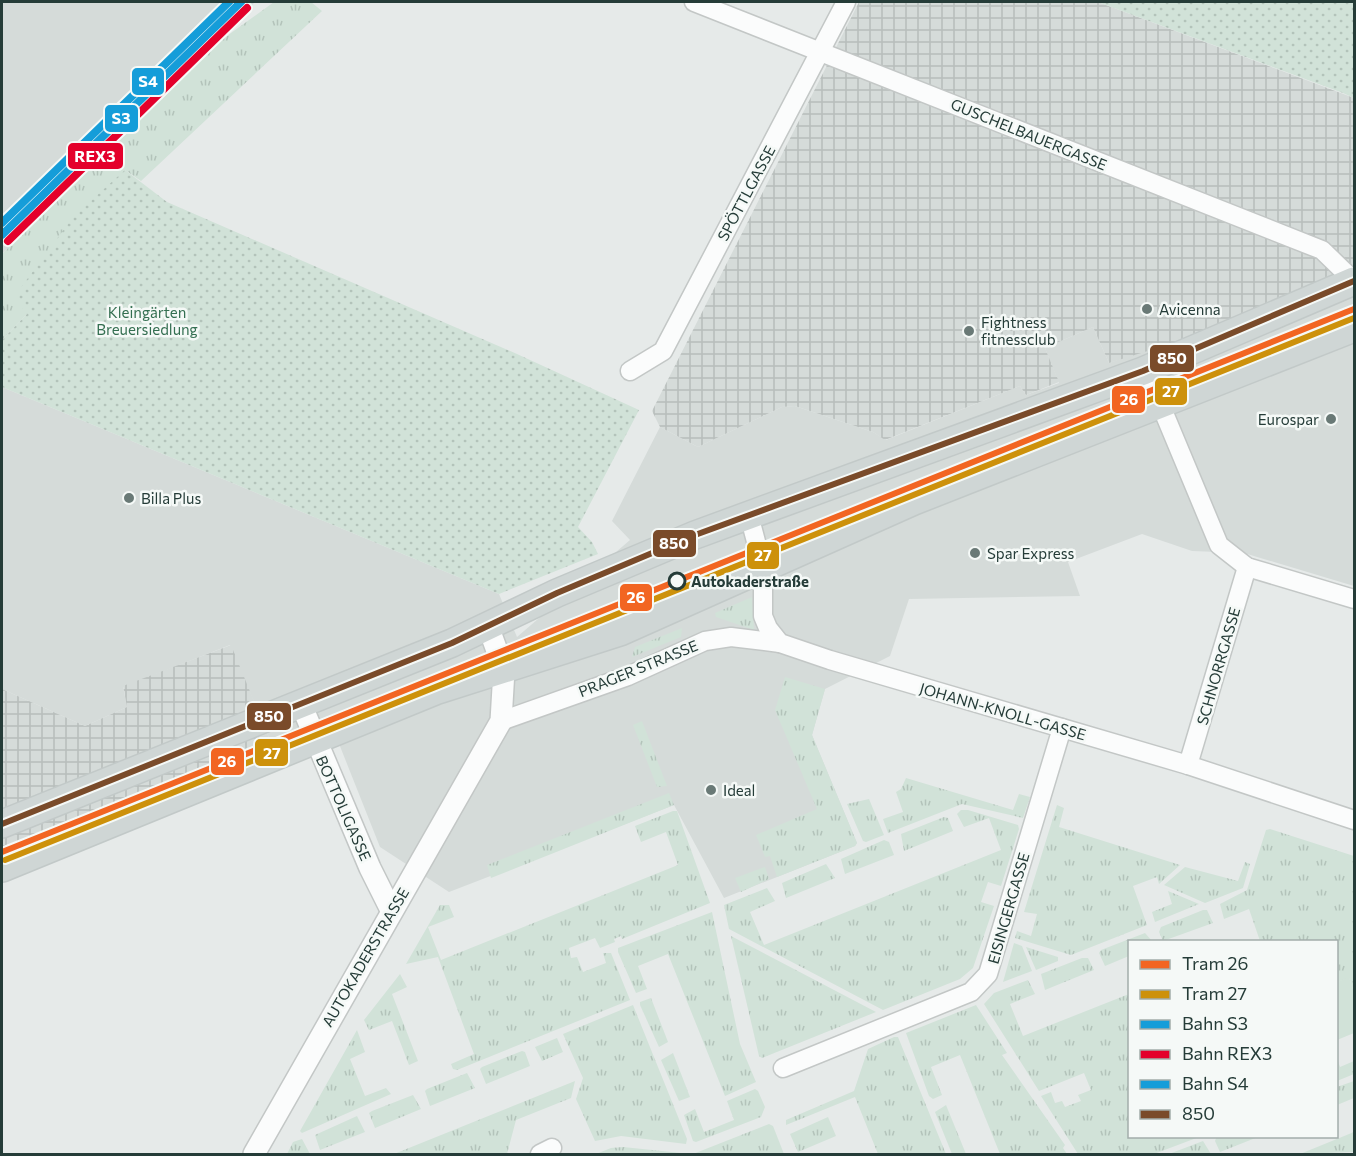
<svg xmlns="http://www.w3.org/2000/svg" width="1356" height="1156" font-family="Commissioner,sans-serif">
<style>
.built{fill:#d5dbd9}
.industrial{fill:url(#industrial-grid)}
.grass{fill:url(#grass-tufts)}
.park{fill:url(#park-dots)}
.pitch{fill:#d1e2d8}
.lines{fill:none;stroke-linecap:round;stroke-linejoin:round}
.minor-casing{stroke:#c3c7c6;stroke-width:21}
.tertiary-casing{stroke:#c3c7c6;stroke-width:24}
.primary-casing{stroke:#c2c9c8;stroke-width:30}
.minor{stroke:#fbfcfc;stroke-width:18}
.tertiary{stroke:#fbfcfc;stroke-width:21}
.primary{stroke:#cfd6d5;stroke-width:27}
.bus-1-casing{stroke:#f5f9f7;stroke-width:10}
.bus-1{stroke:#7a4b2a;stroke-width:6}
.rail-1-casing{stroke:#f5f9f7;stroke-width:12}
.rail-2-casing{stroke:#f5f9f7;stroke-width:12}
.rail-3-casing{stroke:#f5f9f7;stroke-width:12}
.rail-1{stroke:#159dd9;stroke-width:8}
.rail-2{stroke:#e4002b;stroke-width:8}
.rail-3{stroke:#159dd9;stroke-width:8}
.tram-1-casing{stroke:#f5f9f7;stroke-width:10}
.tram-2-casing{stroke:#f5f9f7;stroke-width:10}
.tram-1{stroke:#f26522;stroke-width:6}
.tram-2{stroke:#cd910b;stroke-width:6}
.poi-dot{fill:#697976;stroke:#f5f9f7;stroke-width:2}
.stop-dot{fill:#f5f9f7;stroke:#253c38;stroke-width:3}
.labels{text-anchor:middle;dominant-baseline:central;stroke-width:5;stroke-linejoin:round;paint-order:stroke}
.street-label{font-size:15px;fill:#253c38;stroke:#f5f9f7}
.poi-label{font-size:15px;fill:#253c38;stroke:#f5f9f7;text-anchor:start}
.park-label{font-size:15px;fill:#346f51;stroke:#f5f9f7}
.stop-label{font-size:15px;font-weight:bold;fill:#253c38;stroke:#f5f9f7;text-anchor:start}
.line-badge{stroke:#f5f9f7;stroke-width:2}
.badge-label{font-size:16px;text-anchor:middle;font-weight:bold;fill:#fff}
</style>
<defs>
<pattern id="industrial-grid" width="8" height="8" patternUnits="userSpaceOnUse" patternTransform="scale(1.5)"><rect width="8" height="8" fill="#d5dbd9"/><path d="M0 4h8M4 0v8" fill="none" stroke="#b7bdbb"/></pattern>
<pattern id="grass-tufts" width="24" height="20" patternUnits="userSpaceOnUse" patternTransform="scale(1.5)"><rect width="24" height="20" fill="#d1e2d8"/><path d="M3 7l-1-3M5 7V3M7 7l1-3M15 17l-1-3M17 17v-4M19 17l1-3" fill="none" stroke="#b3c3ba"/></pattern>
<pattern id="park-dots" width="8" height="8" patternUnits="userSpaceOnUse" patternTransform="scale(1.5)"><rect width="8" height="8" fill="#d1e2d8"/><path d="M2 2h.1M6 6h.1" fill="none" stroke="#b3c3ba" stroke-width="1.8" stroke-linecap="round"/></pattern>
</defs>
<rect width="100%" height="100%" fill="#e6eae9"/>
<g class="built">
<polygon points="2,2 255,2 2,254"/>
<polygon points="1354,275 1354,586 1244,553 1192,551 1142,534 1068,562 1080,596 909,599 890,656 825,689 812,735 857,843 855,846 724,898 674,805 449,892 380,847 328,716 270,740 230,645 123,687 127,707 85,726 2,689 2,387 499,594 517,637 630,540 612,521 660,427 698,447 782,407 795,406 873,432 886,440 1020,386 1026,395 1059,383 1045,348 1093,327 1109,363"/>
</g>
<g class="industrial">
<polygon points="859,2 1098,2 1354,98 1354,275 1228,326 1109,363 1093,327 1045,348 1059,382 1026,395 1020,386 885,440 873,432 795,406 782,407 698,447 660,427 652,411"/>
<polygon points="231,645 270,740 2,848 2,689 85,726 127,707 123,686"/>
</g>
<g class="grass">
<polygon points="274,2 311,2 322,11 141,181 125,170 27,314 2,340 2,254 206,51"/>
<polygon points="752,597 754,630 716,617 715,613"/>
<polygon points="682,628 681,637 632,657 635,647"/>
<polygon points="785,677 825,689 812,735 857,843 855,846 777,877 770,856 765,857 756,835 817,809 775,710"/>
<polygon points="642,721 667,786 657,787 633,725"/>
<polygon points="906,778 1013,810 1019,794 1030,797 1023,818 962,804 888,833 883,819 903,812 896,792 901,789"/>
<polygon points="669,793 674,805 491,878 487,865"/>
<polygon points="869,799 884,835 866,842 863,841 847,804"/>
<polygon points="1057,805 1064,808 1059,827 1180,865 1159,884 1157,877 1133,886 1147,925 1071,955 1015,938 1017,931 1031,936 1037,914 1024,912"/>
<polygon points="961,810 968,810 1018,825 1019,829 1001,886 988,882 981,902 994,906 973,968 960,979 883,1010 729,929 724,905 767,888 775,901 750,912 764,945 1001,850 989,818 964,827 957,814"/>
<polygon points="673,811 677,811 710,903 622,939 621,936 614,939 615,942 600,948 595,938 569,948 571,958 577,957 583,972 606,963 603,953 611,953 630,1000 457,1070 453,1069 451,1064 474,1054 438,957 406,964 440,905 449,905 454,917 428,927 441,960 678,865 666,832 641,842 635,826"/>
<polygon points="944,817 948,818 953,831 904,851 901,834"/>
<polygon points="1270,829 1354,856 1354,992 1349,978 1337,982 1336,942 1260,941 1249,909 1224,919 1220,904 1247,890 1266,830"/>
<polygon points="884,840 889,842 894,855 845,874 841,859"/>
<polygon points="1245,862 1250,864 1243,888 1205,903 1164,885 1185,867 1238,881"/>
<polygon points="826,864 835,878 786,898 782,883"/>
<polygon points="765,867 769,879 741,892 735,878"/>
<polygon points="1168,891 1199,904 1155,922 1152,912 1172,904"/>
<polygon points="1203,910 1207,910 1213,923 1163,941 1159,932 1161,927"/>
<polygon points="712,912 740,1044 756,1082 725,1096 668,954 638,966 647,989 636,993 618,952 618,948"/>
<polygon points="1145,933 1152,941 1130,942 1129,956 1105,966 1099,953 1101,950"/>
<polygon points="731,936 876,1012 762,1058 759,1056"/>
<polygon points="1014,943 1022,946 1032,971 1003,982"/>
<polygon points="1026,947 1058,957 1058,961 1036,970"/>
<polygon points="1082,958 1088,958 1094,970 1045,990 1041,974"/>
<polygon points="400,974 407,987 392,994 418,1061 409,1065 392,1021 369,1030 364,1020"/>
<polygon points="1028,980 1035,994 1010,1004 1023,1036 1129,994 1130,1136 1199,1137 1154,1154 1078,1154 1041,1096 1051,1092 1055,1103 1062,1101 1065,1107 1081,1101 1078,1095 1091,1090 1084,1073 1039,1091 984,1004 994,993"/>
<polygon points="651,998 668,1042 659,1047 640,1005 640,1002"/>
<polygon points="633,1005 687,1139 686,1144 621,1136 595,1141 576,1099 583,1078 563,1034"/>
<polygon points="976,1005 1007,1053 1002,1055 1065,1145 1063,1148 1067,1154 1000,1154 960,1055 931,1067 942,1095 933,1099 929,1096 906,1033"/>
<polygon points="357,1030 365,1052 350,1059 365,1096 386,1088 391,1094 302,1133 300,1131"/>
<polygon points="894,1037 898,1037 946,1154 878,1154 855,1097 786,1125 786,1120 854,1091 868,1049"/>
<polygon points="557,1038 563,1052 542,1061 535,1047"/>
<polygon points="522,1051 525,1052 530,1066 486,1084 480,1069 482,1067"/>
<polygon points="673,1053 690,1097 679,1101 661,1060"/>
<polygon points="1337,1059 1340,1067 1354,1061 1354,1074 1337,1081"/>
<polygon points="467,1073 475,1088 430,1106 425,1091 427,1089"/>
<polygon points="575,1081 571,1098 516,1120 507,1154 394,1154"/>
<polygon points="1354,1081 1354,1098 1337,1105 1337,1087"/>
<polygon points="755,1089 758,1091 765,1107 761,1117 696,1142 693,1141 684,1115 695,1109 704,1132 734,1120 727,1101"/>
<polygon points="413,1095 421,1109 375,1128 369,1113 372,1111"/>
<polygon points="946,1105 966,1154 952,1154 935,1112"/>
<polygon points="357,1116 365,1132 320,1150 315,1135"/>
<polygon points="828,1117 836,1136 798,1152 790,1134"/>
<polygon points="769,1124 773,1126 784,1154 693,1154"/>
<polygon points="1354,1132 1354,1152 1300,1154"/>
<polygon points="1217,1136 1258,1136 1258,1137 1220,1152 1215,1141"/>
<polygon points="302,1139 310,1154 287,1154 293,1142"/>
<polygon points="1203,1141 1211,1154 1169,1154"/>
<polygon points="623,1147 691,1154 596,1154 611,1148"/>
</g>
<g class="park">
<polygon points="1098,2 1354,2 1354,98 1343,93"/>
<polygon points="125,170 167,202 517,354 639,410 578,527 592,542 598,554 499,594 2,387 2,340 27,314 14,297 73,217"/>
</g>
<polygon class="pitch" points="1349,977 1354,992 1354,1033 1337,1040 1337,982"/>
<g class="lines">
<defs>
<g id="minor">
<polyline points="694,2 1322,250 1354,281"/>
<polyline points="630,371 663,351 846,2"/>
<polyline points="1143,371 1154,389 1219,545 1247,567 1354,599"/>
<polyline points="749,515 763,568 763,616 768,628 780,643 830,660 1188,765 1354,820"/>
<polyline points="501,721 628,676 705,641 731,637 780,643"/>
<polyline points="1188,765 1247,567"/>
<polyline points="783,1068 971,992 988,974 1062,728"/>
<polyline points="540,1154 552,1148"/>
</g>
<g id="tertiary">
<polyline points="301,704 370,868 391,910"/>
<polyline points="254,1154 501,721 504,670 488,626"/>
</g>
<g id="primary">
<polyline points="2,824 452,643 557,593 695,535 1143,371 1354,281"/>
<polyline points="2,868 435,691 620,632 914,501 1354,328"/>
</g>
</defs>
<use href="#minor" class="minor-casing"/>
<use href="#tertiary" class="tertiary-casing"/>
<use href="#primary" class="primary-casing"/>
<use href="#minor" class="minor"/>
<use href="#tertiary" class="tertiary"/>
<use href="#primary" class="primary"/>
<defs>
<polyline id="bus-1" points="2,824 452,643 557,593 695,535 1143,371 1354,281"/>
</defs>
<use href="#bus-1" class="bus-1-casing"/>
<use href="#bus-1" class="bus-1"/>
<defs>
<polyline id="rail-1" points="2,235 241,2"/>
<polyline id="rail-2" points="8,241 247,8"/>
<polyline id="rail-3" points="2,223 229,2"/>
</defs>
<use href="#rail-1" class="rail-1-casing"/>
<use href="#rail-2" class="rail-2-casing"/>
<use href="#rail-3" class="rail-3-casing"/>
<use href="#rail-1" class="rail-1"/>
<use href="#rail-2" class="rail-2"/>
<use href="#rail-3" class="rail-3"/>
<defs>
<polyline id="tram-1" points="2,852 1354,309"/>
<polyline id="tram-2" points="5,860 1354,318"/>
</defs>
<use href="#tram-1" class="tram-1-casing"/>
<use href="#tram-2" class="tram-2-casing"/>
<use href="#tram-1" class="tram-1"/>
<use href="#tram-2" class="tram-2"/>
</g>
<g class="poi-dot">
<circle cx="1147" cy="309" r="6"/>
<circle cx="969" cy="331" r="6"/>
<circle cx="1331" cy="419" r="6"/>
<circle cx="129" cy="498" r="6"/>
<circle cx="975" cy="553" r="6"/>
<circle cx="711" cy="790" r="6"/>
</g>
<circle class="stop-dot" cx="677" cy="581" r="8"/>
<g class="labels">
<g class="street-label">
<text transform="translate(1029 134) rotate(22)">GUSCHELBAUERGASSE</text>
<text transform="translate(746 193) rotate(-62)">SPÖTTLGASSE</text>
<text transform="translate(1218 666) rotate(-74)">SCHNORRGASSE</text>
<text transform="translate(638 668) rotate(-22)">PRAGER STRASSE</text>
<text transform="translate(1003 711) rotate(16)">JOHANN-KNOLL-GASSE</text>
<text transform="translate(344 808) rotate(66)">BOTTOLIGASSE</text>
<text transform="translate(1008 908) rotate(-74)">EISINGERGASSE</text>
<text transform="translate(365 957) rotate(-60)">AUTOKADERSTRASSE</text>
</g>
<g class="poi-label">
<text x="1159" y="309">Avicenna</text>
<text x="981" y="322">Fightness<tspan x="981" dy="17">fitnessclub</tspan></text>
<text x="1319" y="419" text-anchor="end">Eurospar</text>
<text x="141" y="498">Billa Plus</text>
<text x="987" y="553">Spar Express</text>
<text x="723" y="790">Ideal</text>
</g>
<g class="park-label">
<text x="147" y="312">Kleingärten<tspan x="147" dy="17">Breuersiedlung</tspan></text>
</g>
<g class="stop-label">
<text x="691" y="581">Autokaderstraße</text>
</g>
</g>
<g class="line-badge">
<rect x="131" y="67" width="34" height="29" rx="6" fill="#159dd9"/>
<rect x="104" y="104" width="35" height="29" rx="6" fill="#159dd9"/>
<rect x="67" y="142" width="57" height="28" rx="6" fill="#e4002b"/>
<rect x="1149" y="344" width="46" height="29" rx="6" fill="#7a4b2a"/>
<rect x="1154" y="377" width="34" height="29" rx="6" fill="#cd910b"/>
<rect x="1111" y="385" width="35" height="29" rx="6" fill="#f26522"/>
<rect x="652" y="529" width="45" height="29" rx="6" fill="#7a4b2a"/>
<rect x="746" y="541" width="34" height="29" rx="6" fill="#cd910b"/>
<rect x="619" y="583" width="34" height="29" rx="6" fill="#f26522"/>
<rect x="246" y="702" width="46" height="29" rx="6" fill="#7a4b2a"/>
<rect x="254" y="738" width="35" height="29" rx="6" fill="#cd910b"/>
<rect x="210" y="747" width="35" height="29" rx="6" fill="#f26522"/>
</g>
<g class="badge-label">
<text x="148" y="87">S4</text>
<text x="121" y="124">S3</text>
<text x="95" y="162">REX3</text>
<text x="1172" y="364">850</text>
<text x="1171" y="397">27</text>
<text x="1129" y="405">26</text>
<text x="674" y="549">850</text>
<text x="763" y="561">27</text>
<text x="636" y="603">26</text>
<text x="269" y="722">850</text>
<text x="272" y="759">27</text>
<text x="227" y="767">26</text>
</g>
<rect width="1356" height="1156" fill="none" stroke="#253c38" stroke-width="6"/>
<rect x="1128" y="940" width="210" height="198" fill="#f5f9f7" stroke="#a2adab" stroke-width="1.5"/>
<rect x="1140" y="960" width="30" height="9" fill="#f26522" stroke="#a2adab" stroke-width="1.5"/>
<text x="1182" y="970" font-size="18" fill="#253c38">Tram 26</text>
<rect x="1140" y="990" width="30" height="9" fill="#cd910b" stroke="#a2adab" stroke-width="1.5"/>
<text x="1182" y="1000" font-size="18" fill="#253c38">Tram 27</text>
<rect x="1140" y="1020" width="30" height="9" fill="#159dd9" stroke="#a2adab" stroke-width="1.5"/>
<text x="1182" y="1030" font-size="18" fill="#253c38">Bahn S3</text>
<rect x="1140" y="1050" width="30" height="9" fill="#e4002b" stroke="#a2adab" stroke-width="1.5"/>
<text x="1182" y="1060" font-size="18" fill="#253c38">Bahn REX3</text>
<rect x="1140" y="1080" width="30" height="9" fill="#159dd9" stroke="#a2adab" stroke-width="1.5"/>
<text x="1182" y="1090" font-size="18" fill="#253c38">Bahn S4</text>
<rect x="1140" y="1110" width="30" height="9" fill="#7a4b2a" stroke="#a2adab" stroke-width="1.5"/>
<text x="1182" y="1120" font-size="18" fill="#253c38">850</text>
</svg>
